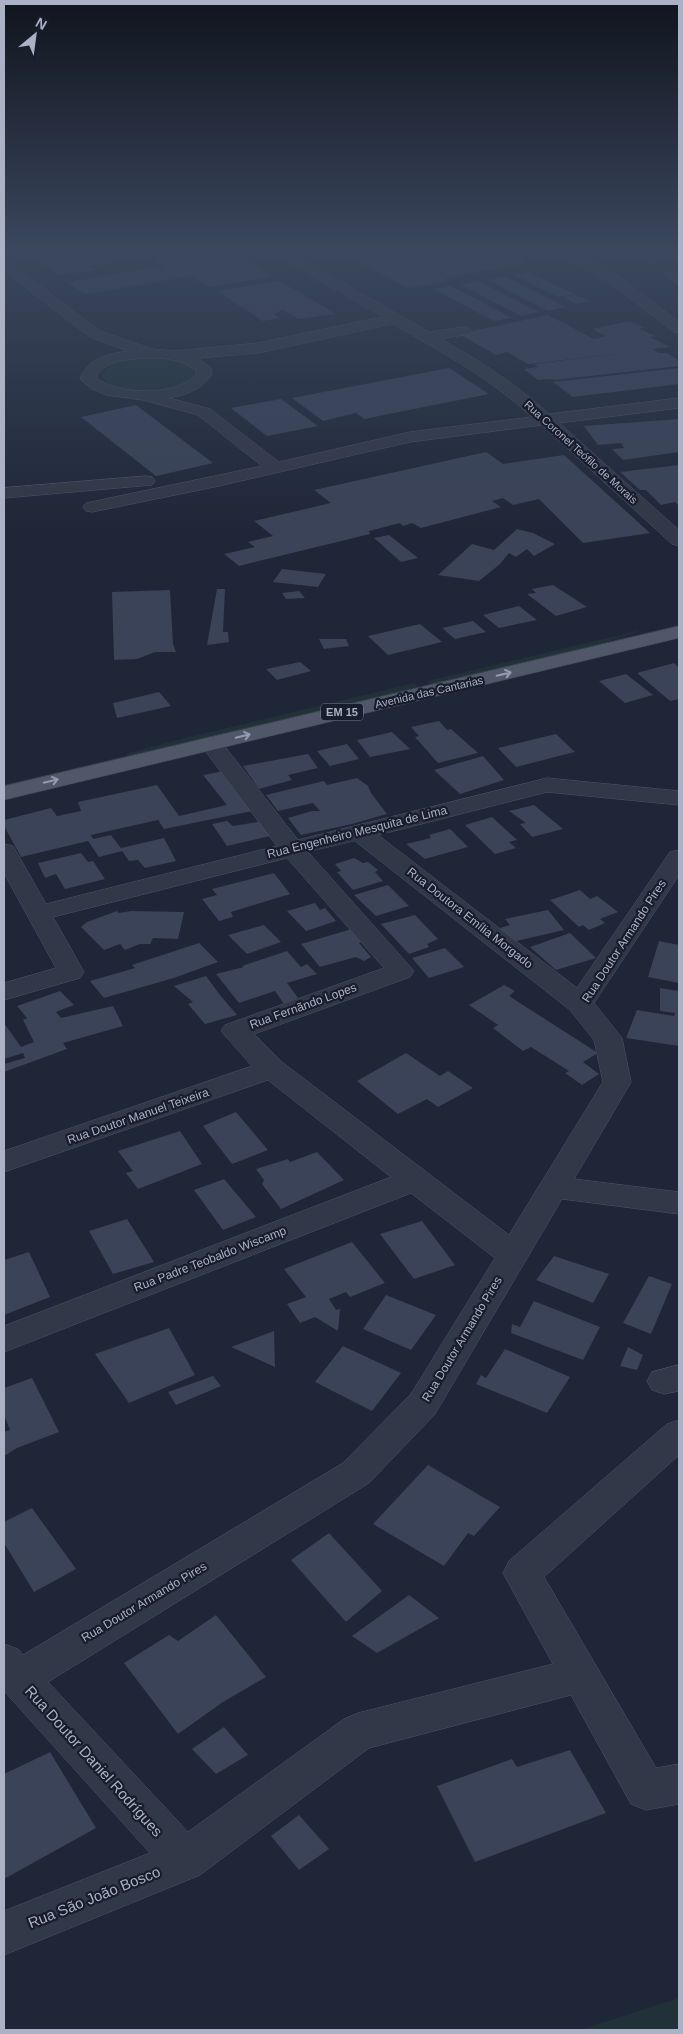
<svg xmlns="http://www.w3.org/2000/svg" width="683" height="2034" font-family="Arial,sans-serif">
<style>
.green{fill:#203238}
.building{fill:#3a4358}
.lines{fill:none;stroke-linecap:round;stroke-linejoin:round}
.minor-casing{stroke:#4f5566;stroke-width:1}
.major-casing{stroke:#3b4151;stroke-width:1}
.minor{fill:#313847;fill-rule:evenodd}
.major{fill:#4f5768;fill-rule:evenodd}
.oneway{stroke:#949bae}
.labels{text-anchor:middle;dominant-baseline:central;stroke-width:4.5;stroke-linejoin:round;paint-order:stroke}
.far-street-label{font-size:11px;fill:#abb2c5;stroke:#171d2b}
.shield{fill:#171d2b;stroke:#7f8597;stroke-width:1}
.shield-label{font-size:11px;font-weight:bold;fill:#abb2c5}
.street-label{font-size:12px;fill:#abb2c5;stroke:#171d2b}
.near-street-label{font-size:15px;fill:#abb2c5;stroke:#171d2b}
</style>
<rect width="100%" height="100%" fill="#1e2637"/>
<g class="green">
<path d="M148 358C164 358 180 358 193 369L194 375C179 393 114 399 102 376 109 359 133 359 148 358Z"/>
<polygon points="637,631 639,632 596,645 431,685 427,681"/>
<polygon points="414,683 418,687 128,756 126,754 169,742"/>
<polygon points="679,1998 679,2030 580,2030"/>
</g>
<g class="building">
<polygon points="51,248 112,248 128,259 91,266 97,270 59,275 28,252"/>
<polygon points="128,248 189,248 190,249 142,257"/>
<polygon points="356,248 505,248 527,259 520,260 527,263 445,278 449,281 408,288 346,254 362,252"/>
<polygon points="618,248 679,248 679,259 647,264"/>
<polygon points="209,251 217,257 236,253 273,276 210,287 192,276 85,294 67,282 164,266 155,260"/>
<polygon points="679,271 679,286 662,273"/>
<polygon points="529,272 574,294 558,297 513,275"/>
<polygon points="504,276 566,307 548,311 488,280"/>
<polygon points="279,281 297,291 336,314 298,319 283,310 273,314 280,318 263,321 217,291"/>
<polygon points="478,281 539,312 521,316 461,285"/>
<polygon points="451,286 512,318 494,321 434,289"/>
<polygon points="577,295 589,301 576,304 564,297"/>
<polygon points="548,315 594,339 606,336 592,329 630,321 644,328 639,329 656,336 650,337 670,347 653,349 659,353 667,353 679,361 679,366 554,380 551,379 538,380 524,369 538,367 534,364 624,353 528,364 507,352 496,355 459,334"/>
<polygon points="449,368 489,394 364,419 356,413 323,421 292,398"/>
<polygon points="679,368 679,384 573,397 553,382"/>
<polygon points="281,399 318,426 267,436 231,408"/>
<polygon points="136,405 213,463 156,476 81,417"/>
<polygon points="679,419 679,452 623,460 612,449 624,448 621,443 598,445 584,426"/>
<polygon points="486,452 503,464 564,455 650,533 583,543 539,499 513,505 503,498 492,501 501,507 421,528 412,523 403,526 400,523 369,531 370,534 239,566 224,554 255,547 248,542 273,536 254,521 331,503 314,490"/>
<polygon points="679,465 679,506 675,502 661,505 646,490 640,490 620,472"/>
<polygon points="517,529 533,533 555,544 534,556 527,549 516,557 509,553 500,564 479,581 438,575 472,544 494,550"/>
<polygon points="389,535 418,558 401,562 374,538"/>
<polygon points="282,569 326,574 318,587 273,582"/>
<polygon points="553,585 587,607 556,616 527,594 536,593 532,589"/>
<polygon points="217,589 225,589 223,632 228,632 229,642 207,645"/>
<polygon points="170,590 173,644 176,652 155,652 137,659 114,660 112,592"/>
<polygon points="299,591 305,598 286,599 282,593"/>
<polygon points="519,606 537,620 499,628 483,615"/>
<polygon points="473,621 486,632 455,639 442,628"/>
<polygon points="420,624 442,642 388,655 368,636"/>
<polygon points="319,639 346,639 349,646 324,649"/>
<polygon points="300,662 311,671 277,680 266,669"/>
<polygon points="674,663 679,668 679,699 670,701 637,673"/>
<polygon points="626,674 653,695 625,703 599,681"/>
<polygon points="159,692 171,706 117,718 113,703"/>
<polygon points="439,721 447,730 451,729 478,753 438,763 415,737 419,736 411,727"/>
<polygon points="392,732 410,749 370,757 357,740"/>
<polygon points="556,734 575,752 516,767 498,748"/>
<polygon points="347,744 359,759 330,766 317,751"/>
<polygon points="308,754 318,768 288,775 292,780 259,789 243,766"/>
<polygon points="483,756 504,780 460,794 434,770"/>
<polygon points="224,771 257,810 164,829 158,820 91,835 93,839 111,835 121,848 164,838 176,861 145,868 138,860 129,861 122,851 99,857 88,841 21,857 4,826 4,820 51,808 57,816 81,811 78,802 157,785 179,816 227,805 203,775"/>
<polygon points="357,778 368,786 371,793 387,814 352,824 301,835 288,818 312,811 320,811 313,803 278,811 266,795 324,781 327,785"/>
<polygon points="534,805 563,829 532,837 520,824 526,823 509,811"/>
<polygon points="492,817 517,840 509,842 516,848 495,854 465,825"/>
<polygon points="227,821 233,826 264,821 275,835 227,846 212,824"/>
<polygon points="450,829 468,847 425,859 406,844 431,838 429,835"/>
<polygon points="81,853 88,862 93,861 105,879 65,889 56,874 45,878 38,863"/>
<polygon points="354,858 363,863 368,862 378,870 375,872 383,881 353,890 337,872 341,871 335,864"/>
<polygon points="274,873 290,894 231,912 233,917 219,921 202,899 217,895 212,889"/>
<polygon points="388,885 409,906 376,916 354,895"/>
<polygon points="580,890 590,899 597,896 618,912 600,919 605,923 589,930 583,925 579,927 550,900"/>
<polygon points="315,903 320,910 325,908 336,921 306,931 287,911"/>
<polygon points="548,910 564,930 512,942 500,928 510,925 505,919"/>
<polygon points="117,911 119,913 131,911 184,912 178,939 153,938 150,944 140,944 125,950 120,944 104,950 81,927 87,922"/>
<polygon points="415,915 438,939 427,944 429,947 409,954 381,924"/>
<polygon points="264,925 281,942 247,954 228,935"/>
<polygon points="355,928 367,939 359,943 371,957 364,961 356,957 320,967 301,944"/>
<polygon points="570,933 596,958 556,970 530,947"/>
<polygon points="659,941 679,945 679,983 648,977"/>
<polygon points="199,943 218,962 174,978 104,998 90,981 135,968 132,965"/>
<polygon points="445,948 464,967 429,978 412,958"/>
<polygon points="287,951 301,967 307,964 317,974 287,983 298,998 284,1004 275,991 239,1003 216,974 244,967 242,966"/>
<polygon points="206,976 220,995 237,1015 205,1024 188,1004 193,1002 174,986"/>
<polygon points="504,985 515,991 509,996 598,1053 583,1062 599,1074 582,1085 565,1073 569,1071 531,1047 523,1051 493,1028 498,1025 469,1005"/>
<polygon points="660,988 679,991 679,1046 626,1038 637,1010 674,1016 675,1013 660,1011"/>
<polygon points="60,991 74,1005 56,1012 61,1018 113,1006 123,1026 63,1043 67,1049 4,1072 4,1064 25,1058 23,1053 4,1059 4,1023 21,1047 34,1042 23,1020 27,1018 17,1006"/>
<polygon points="406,1053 440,1076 448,1071 473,1088 438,1107 427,1099 398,1114 357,1081"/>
<polygon points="236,1112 268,1150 232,1164 203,1126"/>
<polygon points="180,1131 202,1164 138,1189 126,1173 133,1171 118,1151"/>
<polygon points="317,1152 344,1180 281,1209 262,1184 264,1180 256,1169 288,1159 290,1162"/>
<polygon points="224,1179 256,1217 223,1230 194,1190"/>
<polygon points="127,1219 154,1262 113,1274 89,1231"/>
<polygon points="422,1221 455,1265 414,1279 380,1234"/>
<polygon points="352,1242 385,1283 350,1297 346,1292 329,1299 336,1310 340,1309 338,1331 315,1317 300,1323 287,1304 306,1297 284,1269"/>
<polygon points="29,1252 50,1297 4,1315 4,1260"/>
<polygon points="554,1256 609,1274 593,1303 536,1280"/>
<polygon points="649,1276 672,1284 651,1334 623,1323"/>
<polygon points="386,1295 436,1315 411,1350 363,1329"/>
<polygon points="534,1301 600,1327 583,1360 511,1333 512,1324 520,1327"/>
<polygon points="169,1328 195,1375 129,1403 95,1354"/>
<polygon points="274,1331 275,1367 231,1347"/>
<polygon points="343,1346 401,1373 372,1411 315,1382"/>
<polygon points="628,1347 643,1355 637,1370 620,1366"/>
<polygon points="505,1349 570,1377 547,1413 476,1384 481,1375 486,1378"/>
<polygon points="213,1376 221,1386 176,1405 168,1392"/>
<polygon points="32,1378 59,1432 17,1448 4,1456 4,1432 10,1430 4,1415 4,1388"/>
<polygon points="428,1465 500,1507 474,1536 468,1533 444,1566 373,1524"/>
<polygon points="32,1508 76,1569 34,1592 4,1543 4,1522"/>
<polygon points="329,1533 382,1591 346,1622 291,1560"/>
<polygon points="409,1595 439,1618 377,1653 352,1636"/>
<polygon points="216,1615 266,1677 223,1702 178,1734 124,1663 169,1635 178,1641"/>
<polygon points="224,1727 248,1755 216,1774 192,1749"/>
<polygon points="570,1750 606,1813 475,1862 437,1786 512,1759 517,1767"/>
<polygon points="50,1752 96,1828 4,1879 4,1774"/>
<polygon points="299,1815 329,1849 299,1870 271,1836"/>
</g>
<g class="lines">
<defs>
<g id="minor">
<path d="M265 248H282L429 332 464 327 469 328 471 331 469 334 441 339C480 361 516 384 549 414L679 398V408L559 423 679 530V546L672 544 542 425 410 442 219 486 92 512 86 511 83 507 86 503 262 466 198 415 143 400 106 395 92 389 80 379C87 358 108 354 128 351L90 337 4 271V261L9 262 100 331 152 349 175 351 258 343 382 317ZM393 324C442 352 490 378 532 417L410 432 279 462 210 409 169 398C188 394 201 390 212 374L211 368 198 358 258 353ZM162 358 182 362 196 370V374C176 397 120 395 96 378 103 357 144 358 162 358Z"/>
<polygon points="547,248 565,248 614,273 679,322 679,333 674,332 604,279"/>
<polygon points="146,476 152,477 155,481 152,485 4,498 4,488"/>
<path d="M211 737 219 739 298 840 547 778 679 791V805L547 792 378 835 577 988 670 852 679 850V875L594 1003 622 1038 631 1082 574 1179 679 1192V1214L562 1199 435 1414 369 1483 48 1682 188 1832 344 1719 358 1713 553 1664 503 1573 509 1561 667 1424 679 1420V1455L544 1577 656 1768 679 1764V1804L646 1810 631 1804 571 1695 369 1748 200 1875 4 1955V1911L150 1853 5 1692 4 1644 18 1649 23 1655 343 1463 411 1394 495 1258 411 1193 4 1352V1326L391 1177 268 1080 4 1172V1151L252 1066 221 1031 225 1025 384 968 287 858 53 917 84 972 80 978 4 1000V983L56 968 4 873V844L13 846 46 904 277 846 200 744 203 739ZM355 841 570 1010 594 1040 603 1082 509 1235 282 1062 254 1034 410 977 414 971 308 852Z"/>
<polygon points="679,1365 679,1391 664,1394 652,1390 647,1381 652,1372"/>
</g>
<polygon id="major" points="679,626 679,638 4,800 4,786"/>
</defs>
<use href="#minor" class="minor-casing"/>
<use href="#major" class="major-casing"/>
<use href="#minor" class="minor"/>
<use href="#major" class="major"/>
</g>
<defs><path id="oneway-shaft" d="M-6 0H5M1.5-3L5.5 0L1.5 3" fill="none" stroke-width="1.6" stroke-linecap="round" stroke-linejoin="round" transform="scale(1.25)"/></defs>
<g class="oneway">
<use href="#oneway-shaft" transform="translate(504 674) rotate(-13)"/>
<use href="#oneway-shaft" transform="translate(243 736) rotate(-13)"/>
<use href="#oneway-shaft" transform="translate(51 781) rotate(-13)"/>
</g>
<linearGradient id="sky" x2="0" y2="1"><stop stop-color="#10151e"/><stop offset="0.47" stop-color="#3b475e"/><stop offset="1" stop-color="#3b475e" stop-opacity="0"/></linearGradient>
<rect width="683" height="533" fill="url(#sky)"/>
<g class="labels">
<g class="far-street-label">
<text transform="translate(581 452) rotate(42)">Rua Coronel Teófilo de Morais</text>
<text transform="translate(429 692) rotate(-13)">Avenida das Cantarias</text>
</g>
<rect class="shield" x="321" y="703.5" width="42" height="17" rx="4"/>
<g class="shield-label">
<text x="342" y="712">EM 15</text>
</g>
<g class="street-label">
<text transform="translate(357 832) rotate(-14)">Rua Engenheiro Mesquita de Lima</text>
<text transform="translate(470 918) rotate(38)">Rua Doutora Emília Morgado</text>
<text transform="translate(624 941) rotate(-57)">Rua Doutor Armando Pires</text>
<text transform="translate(303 1006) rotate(-20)">Rua Fernãndo Lopes</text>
<text transform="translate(138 1116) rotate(-19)">Rua Doutor Manuel Teixeira</text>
<text transform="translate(210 1259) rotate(-21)">Rua Padre Teobaldo Wiscamp</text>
<text transform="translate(462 1339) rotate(-59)">Rua Doutor Armando Pires</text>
<text transform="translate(144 1602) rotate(-31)">Rua Doutor Armando Pires</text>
</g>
<g class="near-street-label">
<text transform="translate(94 1761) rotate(48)">Rua Doutor Daniel Rodrígues</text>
<text transform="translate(94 1897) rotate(-22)">Rua São João Bosco</text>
</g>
</g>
<rect width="683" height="2034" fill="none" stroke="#abb2c5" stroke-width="10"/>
<g transform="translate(35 35) rotate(29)" stroke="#171d2b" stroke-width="4" paint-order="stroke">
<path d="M0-4L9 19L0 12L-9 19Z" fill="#abb2c5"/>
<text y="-8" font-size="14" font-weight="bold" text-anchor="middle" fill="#abb2c5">N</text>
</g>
</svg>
